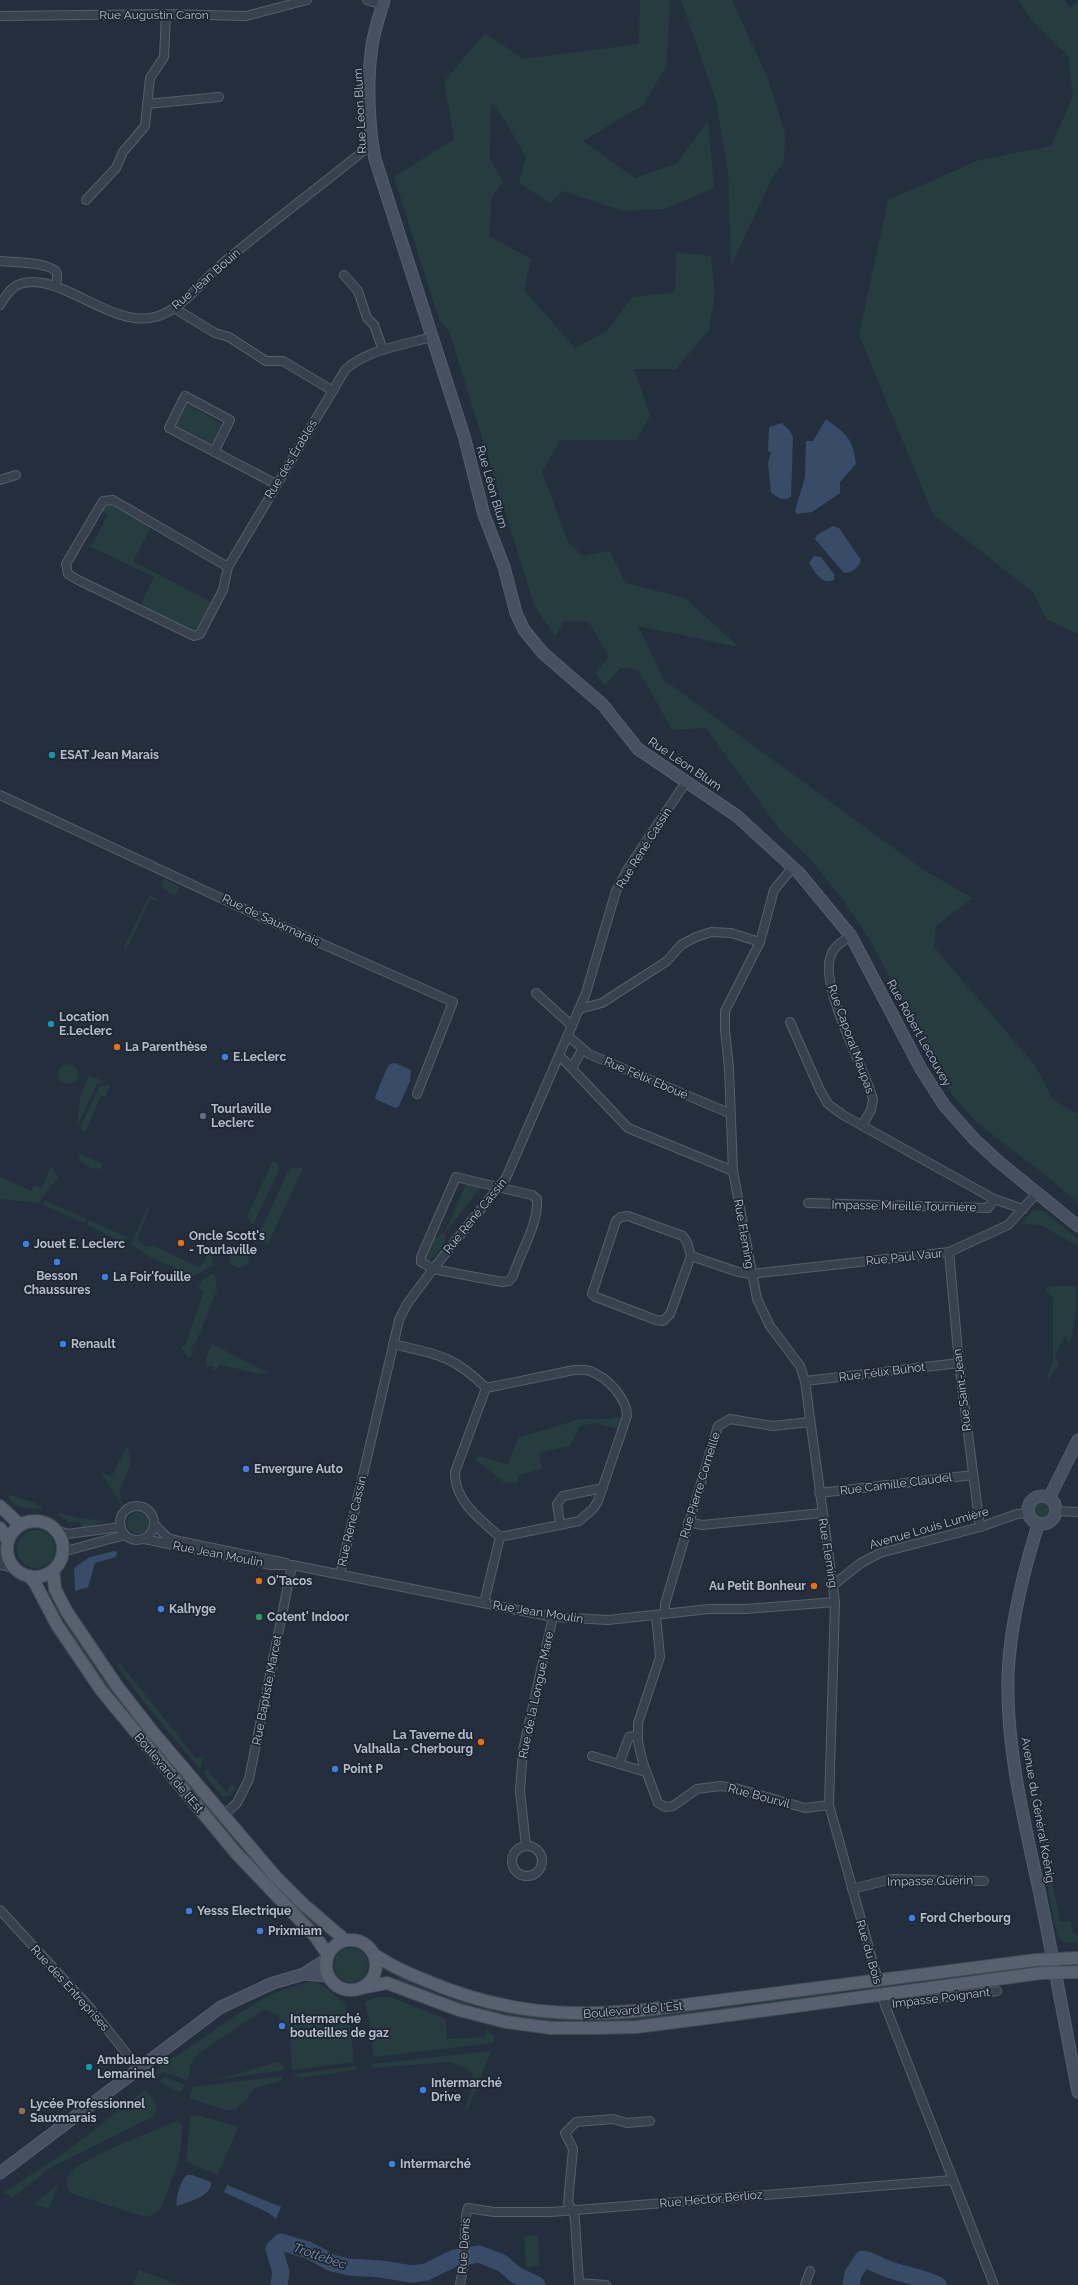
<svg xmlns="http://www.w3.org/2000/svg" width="1078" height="2285" font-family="Raleway,sans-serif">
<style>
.green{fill:#263c3f}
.water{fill:#394c67}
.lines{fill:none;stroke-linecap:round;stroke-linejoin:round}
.river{stroke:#394c67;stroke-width:17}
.street-casing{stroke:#565f6c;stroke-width:10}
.secondary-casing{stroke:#565f6c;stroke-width:13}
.primary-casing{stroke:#414a57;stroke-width:14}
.street{stroke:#38414e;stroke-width:8}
.secondary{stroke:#465061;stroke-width:11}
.primary{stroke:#56606e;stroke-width:12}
.culture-dot{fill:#0f9aa8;stroke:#1d2633;stroke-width:1.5}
.food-dot{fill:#e8710a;stroke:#1d2633;stroke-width:1.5}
.shop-dot{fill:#3f7fe0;stroke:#1d2633;stroke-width:1.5}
.service-dot{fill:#5c6f8a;stroke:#1d2633;stroke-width:1.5}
.leisure-dot{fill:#2e9e5b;stroke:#1d2633;stroke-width:1.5}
.education-dot{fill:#8d6e63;stroke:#1d2633;stroke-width:1.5}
.labels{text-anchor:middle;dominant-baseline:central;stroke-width:3.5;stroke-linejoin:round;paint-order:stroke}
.street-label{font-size:12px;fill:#b4bcc9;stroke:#1d2633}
.poi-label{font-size:12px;font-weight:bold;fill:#b4bcc9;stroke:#1d2633;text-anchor:start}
.water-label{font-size:13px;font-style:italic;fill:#7c92b1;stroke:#1d2633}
</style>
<rect width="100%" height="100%" fill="#242f3e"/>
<g class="green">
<polygon points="640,0 670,0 667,65 643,105 583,141 635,178 677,163 708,121 714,188 665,209 623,211 563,191 550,203 519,183 526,157 504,119 491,103 490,159 503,182 492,197 489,236 531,259 524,290 575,348 607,331 632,297 675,292 676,252 711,256 715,295 709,330 676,369 634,369 650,416 636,440 560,440 542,472 568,542 583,556 610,551 625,583 685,598 739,647 638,626 664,680 925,871 973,898 936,926 934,947 1035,1065 1053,1100 1078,1114 1078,1203 1043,1173 976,1122 952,1094 923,1044 872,943 841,897 810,859 780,830 706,728 672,730 645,681 636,669 620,668 605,686 595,673 609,657 589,622 564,621 555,636 534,605 449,331 439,320 394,177 454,139 444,82 485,33 523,59 639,44"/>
<polygon points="681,0 732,0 768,79 785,133 784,162 772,178 731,266 728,172 716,101"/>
<polygon points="1018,0 1065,0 1070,8 1078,1 1078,634 1046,619 1033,592 933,514 859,335 888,200 979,160 1051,146 1073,96 1068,56 1033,22"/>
<polygon points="189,404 223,425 214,444 208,444 176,426 175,424 183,407"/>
<polygon points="111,505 151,527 133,561 213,603 196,630 188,630 189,626 186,630 143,606 142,601 154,577 85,544 92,545 108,515 101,511 106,506"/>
<polygon points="164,879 180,887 175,896 163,888 162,882"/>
<polygon points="150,895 157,899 158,901 150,899 126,951 124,946"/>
<circle cx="68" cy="1074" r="10"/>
<polygon points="89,1075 105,1082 97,1084 77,1126 80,1097"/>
<polygon points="107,1085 110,1086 105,1097 101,1095 85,1133 80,1128 100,1086"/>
<polygon points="79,1153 103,1164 100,1169 91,1168 80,1161"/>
<polygon points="273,1161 276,1162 279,1167 277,1174 253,1225 247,1216"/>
<polygon points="51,1166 58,1177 42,1198 40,1203 0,1199 0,1177 31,1191 35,1185 42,1188"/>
<polygon points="293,1167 303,1168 268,1244 259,1239 259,1235 287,1173"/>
<polygon points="466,1184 481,1187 445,1233 445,1244 428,1263 426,1258 434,1239 445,1232"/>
<polygon points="45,1199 46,1201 87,1219 84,1223 43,1205"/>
<polygon points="147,1208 149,1209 137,1239 146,1247 152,1245 200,1268 208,1254 205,1252 210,1245 213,1265 190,1278 184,1279 186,1273 150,1257 131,1244"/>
<polygon points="1034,1210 1042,1210 1078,1239 1078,1246 1040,1225 1021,1224"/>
<polygon points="89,1220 129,1238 123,1242 87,1225"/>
<circle cx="239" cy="1258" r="10"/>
<polygon points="215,1273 217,1290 195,1345 193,1344 191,1349 193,1350 191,1357 188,1358 181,1346 185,1346 204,1291 198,1288 204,1279"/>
<path d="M1049 1286H1075C1078 1296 1075 1334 1069 1344L1065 1336 1055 1355 1059 1365 1049 1379 1047 1378 1053 1360V1298L1045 1290Z"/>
<polygon points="212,1344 269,1373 262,1374 220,1365 216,1370 213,1370 214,1366 207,1367 206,1358"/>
<polygon points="616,1417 621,1418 617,1429 596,1423 580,1426 570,1446 539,1452 542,1469 518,1475 518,1482 505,1483 476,1460 477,1455 508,1465 518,1438 580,1419 610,1419"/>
<polygon points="127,1446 131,1464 120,1489 121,1504 101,1472 111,1477"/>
<path d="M6 1494 33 1502 42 1508 41 1510C22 1505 18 1513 6 1494Z"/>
<circle cx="1042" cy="1511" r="9"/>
<circle cx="138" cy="1523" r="11"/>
<polygon points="59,1513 77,1518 107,1521 82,1528 80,1522 69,1522 59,1515"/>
<circle cx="36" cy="1549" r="19"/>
<polygon points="54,1604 105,1680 129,1710 321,1927 318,1930 259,1872 112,1697 56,1613 52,1605"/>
<polygon points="120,1663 196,1758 204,1757 200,1769 146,1705 118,1667"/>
<polygon points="206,1769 227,1793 230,1785 236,1786 230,1796 222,1796 204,1774"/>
<polygon points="1037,1792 1044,1797 1037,1798 1045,1840 1052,1839 1050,1844 1045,1846 1039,1842 1030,1797"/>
<polygon points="1049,1859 1056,1864 1049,1865 1060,1921 1070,1921 1073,1932 1078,1936 1078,1943 1064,1942 1057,1935 1043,1864"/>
<circle cx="351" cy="1965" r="17"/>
<path d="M399 1976C535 2050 711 2008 856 1988L857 1990C791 2000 726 2011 660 2018 629 2021 598 2024 566 2023 506 2021 453 2004 397 1982Z"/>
<path d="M314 1981 322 1985 344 2002 349 2020 354 2062 292 2070 290 2034 277 2014 263 2010 198 2054 190 2065V2071L187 2080 164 2072 155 2076 161 2064C213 2037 254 1992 314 1981Z"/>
<polygon points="376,1997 390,1997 446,2019 447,2039 484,2037 486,2030 495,2037 493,2043 373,2057 371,2029 365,2002"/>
<polygon points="491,2051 468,2110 465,2109 474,2082 472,2074 468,2069 450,2062 373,2068 372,2064"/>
<polygon points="277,2062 283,2065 284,2070 216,2080"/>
<polygon points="358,2066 355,2070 299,2078 293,2074"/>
<polygon points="283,2076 280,2081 255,2088 249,2094 249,2097 235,2110 225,2110 189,2098 193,2087"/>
<polygon points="165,2077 185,2085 181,2091 177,2092 158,2081"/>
<polygon points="145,2090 155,2101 157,2109 154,2116 52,2167 12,2198 4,2192 63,2154"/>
<path d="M191 2116H201L238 2127 218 2175 186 2162C188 2154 189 2120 191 2116Z"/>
<path d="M178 2121 183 2126 179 2160 161 2208 155 2214 145 2217 70 2193C68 2189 66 2184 67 2178 73 2160 158 2129 178 2121Z"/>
<polygon points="58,2184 49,2209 34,2204"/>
<polygon points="538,2235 540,2266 526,2267 524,2236"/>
<polygon points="139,2270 180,2285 133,2285"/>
</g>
<g class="water">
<path d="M826 419C846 434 853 438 856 464L840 482V493L812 512 797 514 795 511 805 477 806 441H813Z"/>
<path d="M782 423 790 431 793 437 791 497C782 501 778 498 771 492L768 463 771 452 768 451 769 427Z"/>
<path d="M833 526 839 528 861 560C860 566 851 574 844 573L815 539 817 535Z"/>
<path d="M814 556 821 557 834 574V580C822 586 815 572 809 563Z"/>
<polygon points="395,1063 411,1070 410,1081 399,1106 396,1108 377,1100 375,1097 387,1068 390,1064"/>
<polygon points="114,1551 117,1552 116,1557 95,1563 88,1587 75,1591 74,1568 90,1557"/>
<path d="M187 2175H192L211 2182C213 2196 188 2202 177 2206 175 2199 181 2179 187 2175Z"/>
<polygon points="227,2185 281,2207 276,2219 269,2213 224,2192"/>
</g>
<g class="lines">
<g class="river">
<polyline points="279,2285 281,2272 274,2249 281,2242 308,2250 332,2263 349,2267 381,2269 412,2274 426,2272 455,2258 479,2254 502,2263 516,2275 537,2285"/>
<path d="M851 2285 853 2274 863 2259C871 2261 876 2264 883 2267 901 2275 920 2276 938 2285"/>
</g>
<defs>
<g id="street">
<polyline points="367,0 383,5"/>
<polyline points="0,16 166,14 246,16 307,0"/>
<polyline points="147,104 219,97"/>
<polyline points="86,200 116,168 123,152 145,126 150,78 164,57 166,14"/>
<path d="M0 261C11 262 54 262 57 274 58 277 56 283 56 286"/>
<polyline points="344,275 358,291 367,318 374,325 383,350"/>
<path d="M0 305C5 297 11 287 20 284 58 270 112 329 155 317 182 310 202 281 223 263 272 222 323 184 372 144"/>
<polyline points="174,308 215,333 229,337 266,361 283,361 333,391"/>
<polyline points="214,452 230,420 185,396 169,428 276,484"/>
<polyline points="0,480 16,475"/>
<path d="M228 567 113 500 103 501 66 564 68 574 78 580 194 636 200 634 223 590 228 567 345 370C366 350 403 345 432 337"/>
<polyline points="0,795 257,915 453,1002 417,1094"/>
<polyline points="793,867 774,890 760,942 725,1011 725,1030 729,1068 733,1171 757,1299 770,1326 800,1366 805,1381 835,1602 829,1805 885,2005 994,2285"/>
<path d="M851 936C841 942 833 947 830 958 821 989 863 1065 873 1099L871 1110 863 1124"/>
<polyline points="536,993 572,1026"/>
<polyline points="579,1009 602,1003 667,961 681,945 696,937 711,932 731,933 760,942"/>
<polyline points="790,1022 820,1090 828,1104 843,1115 994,1199 1023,1209"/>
<polyline points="568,1036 589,1054 729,1113"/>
<polyline points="560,1056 628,1128 733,1171"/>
<polyline points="572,1068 582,1050"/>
<path d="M456 1177 532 1195 537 1199C539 1223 520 1253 513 1276L509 1281 502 1282 433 1269 421 1262V1257Z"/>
<polyline points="808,1203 988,1208 994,1199"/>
<polyline points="949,1252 959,1363 980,1527"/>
<polyline points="691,1256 687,1242 683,1236 628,1216 621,1217 616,1221 592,1294 596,1297 656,1320 663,1321 670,1314 691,1256 738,1272 751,1274 949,1252 1008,1225 1037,1193"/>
<path d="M393 1344C436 1354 453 1355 486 1388L455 1472C454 1501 480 1519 500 1537"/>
<polyline points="805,1381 959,1363"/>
<path d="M486 1388 574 1370C579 1370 586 1369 590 1371 607 1377 627 1398 627 1416L598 1501 593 1509 579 1521 500 1537"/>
<polyline points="819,1493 973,1475"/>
<circle cx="137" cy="1523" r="17"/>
<polyline points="1056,1511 1078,1512"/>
<polyline points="688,1522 702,1525 822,1513"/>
<polyline points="560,1524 557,1504 563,1496 603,1488"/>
<polyline points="155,1525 168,1538 179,1541 286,1563"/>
<polyline points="54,1529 67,1534 121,1527"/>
<polyline points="144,1539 271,1565 292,1565 553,1617 608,1620 709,1609 746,1609 835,1602"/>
<polyline points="62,1552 125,1535"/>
<polyline points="0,1561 7,1551"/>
<polyline points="0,1565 15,1568"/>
<polyline points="340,1574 399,1320 407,1304 433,1269 506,1178 586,993 616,891 627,870 686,782"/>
<polyline points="833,1585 861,1563 880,1553 980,1527 1017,1514 1028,1513"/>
<polyline points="484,1603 500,1537"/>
<polyline points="665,1613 665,1604 718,1426 730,1419 773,1426 810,1422"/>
<polyline points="656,1615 660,1657 638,1723 638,1742 643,1763 658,1803 665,1807 673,1806 697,1789 720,1786 735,1788 805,1808 829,1805"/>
<polyline points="592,1756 646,1772"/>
<polyline points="619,1764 629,1737 638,1735"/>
<polyline points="224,1815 237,1803 249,1779 292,1565"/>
<polyline points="526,1845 520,1791 523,1750 553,1617"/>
<circle cx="527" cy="1861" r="15"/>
<polyline points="852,1889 892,1879 984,1881"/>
<polyline points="0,1910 92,2010 138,2068"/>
<polyline points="885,2005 997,1991"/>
<polyline points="460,2285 464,2263 466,2215 468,2208 494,2212 551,2212 953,2180"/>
<polyline points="606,2285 579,2283 575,2220 573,2210 568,2203 573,2149 565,2133 576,2122 613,2119 627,2123 650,2121"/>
<polyline points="805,2285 810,2271"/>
</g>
<g id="secondary">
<path d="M384 0C379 18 372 36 371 54 367 84 369 130 375 159L464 436 484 515 504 567 516 613 524 630 543 653 603 705 638 749 737 816 799 873 851 936 921 1069 944 1105 974 1139 999 1162 1078 1226"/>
<circle cx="1042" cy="1510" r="14"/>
<polyline points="1049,1498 1078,1440"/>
<path d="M1038 1525C1023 1573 1010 1625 1008 1675 1006 1748 1024 1820 1039 1890 1053 1957 1065 2025 1078 2092"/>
<polyline points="304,1974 327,1959"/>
<polyline points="0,2173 221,2007 273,1983 304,1974 328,1976"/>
</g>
<g id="primary">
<polyline points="0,1506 20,1525"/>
<circle cx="35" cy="1549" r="28"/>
<polyline points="0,1528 8,1541"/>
<polyline points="53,1570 55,1589 67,1612 117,1686 152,1731 275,1876 303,1904 345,1940"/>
<polyline points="29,1576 35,1583 57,1625 101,1690 236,1853 315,1936 328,1955"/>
<circle cx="351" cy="1965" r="25"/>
<path d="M375 1955C391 1966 409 1974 427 1981 499 2012 567 2018 645 2010L1036 1960 1078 1958"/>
<polyline points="361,1988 387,1983 459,2010 506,2022 551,2028 592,2028 636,2027 707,2018 1041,1973 1078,1972"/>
</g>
</defs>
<use href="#street" class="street-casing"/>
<use href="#secondary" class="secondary-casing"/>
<use href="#primary" class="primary-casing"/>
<use href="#street" class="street"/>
<use href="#secondary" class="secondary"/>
<use href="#primary" class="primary"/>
</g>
<g class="culture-dot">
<circle cx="52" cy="755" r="4"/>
<circle cx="51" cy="1024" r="4"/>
<circle cx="89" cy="2067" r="4"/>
</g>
<g class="food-dot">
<circle cx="117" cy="1047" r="4"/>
<circle cx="181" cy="1243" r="4"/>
<circle cx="259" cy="1581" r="4"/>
<circle cx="814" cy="1586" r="4"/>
<circle cx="481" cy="1742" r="4"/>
</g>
<g class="shop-dot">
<circle cx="225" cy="1057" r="4"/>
<circle cx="26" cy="1244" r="4"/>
<circle cx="57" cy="1262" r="4"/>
<circle cx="105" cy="1277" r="4"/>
<circle cx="63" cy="1344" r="4"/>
<circle cx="246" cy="1469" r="4"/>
<circle cx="161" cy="1609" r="4"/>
<circle cx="335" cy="1769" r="4"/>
<circle cx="189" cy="1911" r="4"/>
<circle cx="912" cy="1918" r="4"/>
<circle cx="260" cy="1931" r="4"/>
<circle cx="282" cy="2026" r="4"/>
<circle cx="423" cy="2090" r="4"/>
<circle cx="392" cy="2164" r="4"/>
</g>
<circle class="service-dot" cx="203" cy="1116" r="4"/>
<circle class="leisure-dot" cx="259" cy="1617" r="4"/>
<circle class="education-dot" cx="22" cy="2111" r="4"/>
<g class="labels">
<g class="street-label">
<text x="154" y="15">Rue Augustin Caron</text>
<text transform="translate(360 111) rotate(-93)">Rue Léon Blum</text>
<text transform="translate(206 279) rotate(-41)">Rue Jean Bouin</text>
<text transform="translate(291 459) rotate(-59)">Rue des Érables</text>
<text transform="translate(492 487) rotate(74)">Rue Léon Blum</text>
<text transform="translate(685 764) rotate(34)">Rue Léon Blum</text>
<text transform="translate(644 848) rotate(-58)">Rue René Cassin</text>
<text transform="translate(271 920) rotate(25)">Rue de Sauxmarais</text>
<text transform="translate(919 1033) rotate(61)">Rue Robert Lecouvey</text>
<text transform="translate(851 1039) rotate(70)">Rue Caporal Maupas</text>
<text transform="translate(646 1078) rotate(23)">Rue Félix Eboué</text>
<text transform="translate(904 1206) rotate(1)">Impasse Mireille Tournière</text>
<text transform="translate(475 1216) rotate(-51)">Rue René Cassin</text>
<text transform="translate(744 1234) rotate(80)">Rue Fleming</text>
<text transform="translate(904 1257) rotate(-6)">Rue Paul Vaur</text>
<text transform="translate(882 1372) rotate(-7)">Rue Félix Buhot</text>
<text transform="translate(962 1390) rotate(-97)">Rue Saint-Jean</text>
<text transform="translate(896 1484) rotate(-7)">Rue Camille Claudel</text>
<text transform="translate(700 1485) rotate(-73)">Rue Pierre Corneille</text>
<text transform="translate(352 1521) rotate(-77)">Rue René Cassin</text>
<text transform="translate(929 1528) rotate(-16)">Avenue Louis Lumière</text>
<text transform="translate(828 1553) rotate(81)">Rue Fleming</text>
<text transform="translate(218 1554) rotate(11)">Rue Jean Moulin</text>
<text transform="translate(538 1612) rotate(9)">Rue Jean Moulin</text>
<text transform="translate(267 1690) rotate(-79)">Rue Baptiste Marcet</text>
<text transform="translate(536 1695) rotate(-78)">Rue de la Longue Mare</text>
<text transform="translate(169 1773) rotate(50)">Boulevard de l'Est</text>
<text transform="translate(759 1796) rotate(15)">Rue Bourvil</text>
<text transform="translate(1038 1810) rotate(80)">Avenue du Général Koënig</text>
<text transform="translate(930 1881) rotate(-1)">Impasse Guérin</text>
<text transform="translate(869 1952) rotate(74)">Rue du Bois</text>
<text transform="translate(70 1988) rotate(48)">Rue des Entreprises</text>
<text transform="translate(941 1998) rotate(-7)">Impasse Poignant</text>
<text transform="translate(633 2010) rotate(-5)">Boulevard de l'Est</text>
<text transform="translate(711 2199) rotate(-5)">Rue Hector Berlioz</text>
<text transform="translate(464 2246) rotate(-86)">Rue Denis</text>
</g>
<g class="poi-label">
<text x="60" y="755">ESAT Jean Marais</text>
<text x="59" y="1017">Location<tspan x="59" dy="14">E.Leclerc</tspan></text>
<text x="125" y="1047">La Parenthèse</text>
<text x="233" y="1057">E.Leclerc</text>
<text x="211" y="1109">Tourlaville<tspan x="211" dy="14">Leclerc</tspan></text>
<text x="189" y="1236">Oncle Scott's<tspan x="189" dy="14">- Tourlaville</tspan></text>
<text x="34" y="1244">Jouet E. Leclerc</text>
<text x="57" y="1276" text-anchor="middle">Besson<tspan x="57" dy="14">Chaussures</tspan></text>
<text x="113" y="1277">La Foir'fouille</text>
<text x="71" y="1344">Renault</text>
<text x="254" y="1469">Envergure Auto</text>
<text x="267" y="1581">O'Tacos</text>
<text x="806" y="1586" text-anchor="end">Au Petit Bonheur</text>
<text x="169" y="1609">Kalhyge</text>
<text x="267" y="1617">Cotent' Indoor</text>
<text x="473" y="1735" text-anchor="end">La Taverne du<tspan x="473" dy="14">Valhalla - Cherbourg</tspan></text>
<text x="343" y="1769">Point P</text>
<text x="197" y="1911">Yesss Electrique</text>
<text x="920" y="1918">Ford Cherbourg</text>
<text x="268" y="1931">Prixmiam</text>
<text x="290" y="2019">Intermarché<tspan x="290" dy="14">bouteilles de gaz</tspan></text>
<text x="97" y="2060">Ambulances<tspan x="97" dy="14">Lemarinel</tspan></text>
<text x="431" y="2083">Intermarché<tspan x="431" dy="14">Drive</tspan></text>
<text x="30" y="2104">Lycée Professionnel<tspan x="30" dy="14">Sauxmarais</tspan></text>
<text x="400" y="2164">Intermarché</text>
</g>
<g class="water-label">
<text transform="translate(320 2256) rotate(19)">Trottebec</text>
</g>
</g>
</svg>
